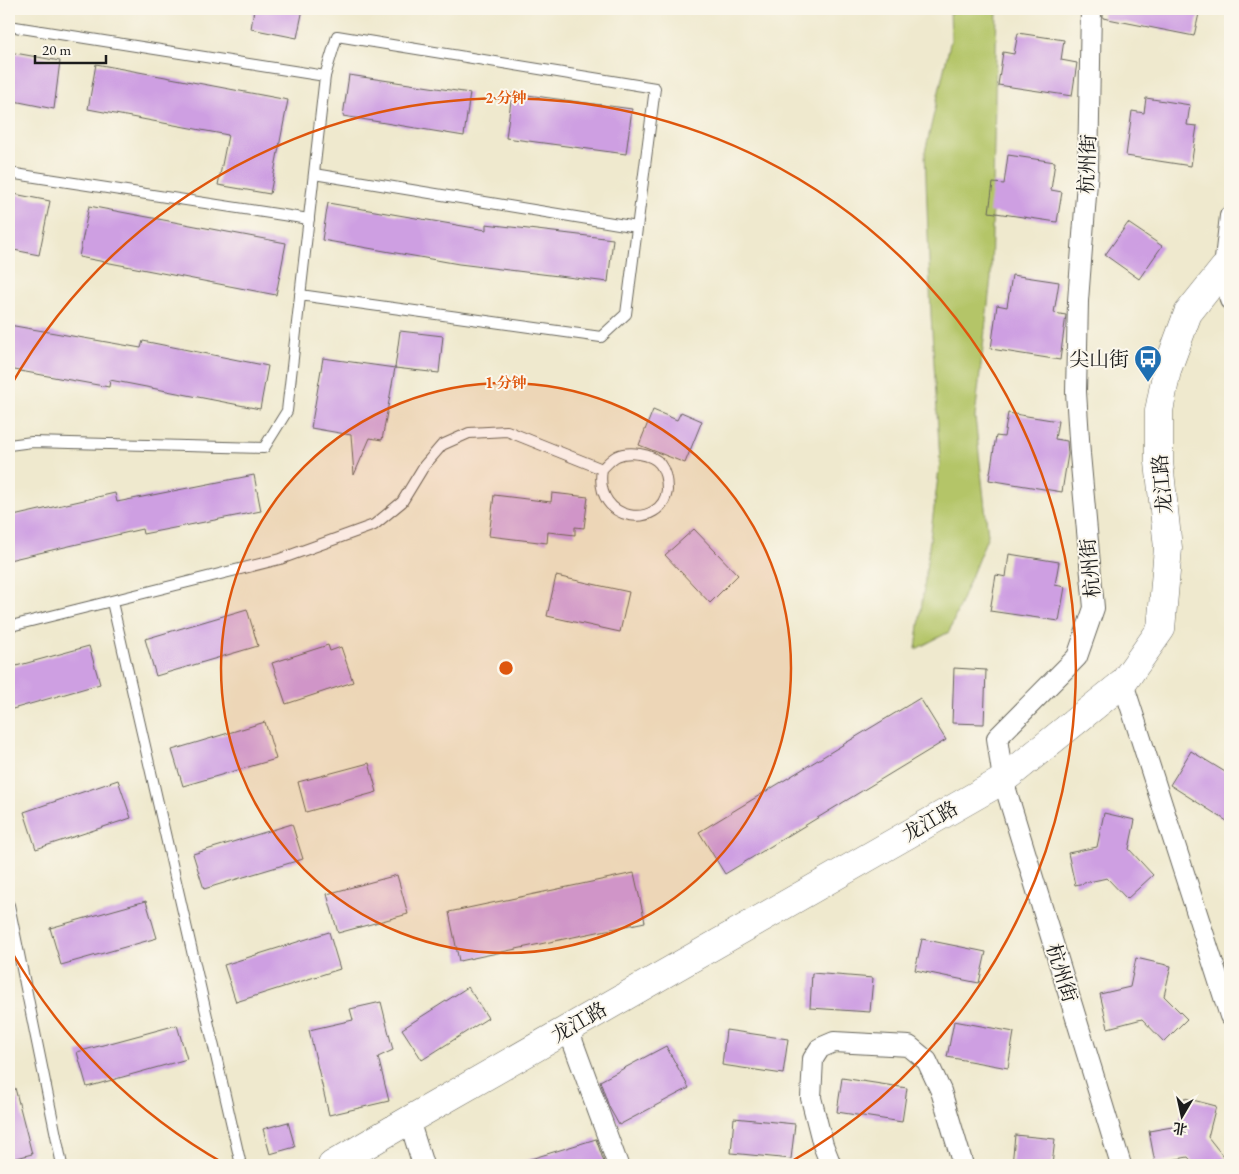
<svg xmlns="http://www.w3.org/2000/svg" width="1239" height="1174" font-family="'EB Garamond','Noto Serif SC',serif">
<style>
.green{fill:#b4c568;stroke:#687042}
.building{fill:#ce9fe2}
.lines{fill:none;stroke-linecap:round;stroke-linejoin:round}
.lane-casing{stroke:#66645a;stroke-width:12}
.street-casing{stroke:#66645a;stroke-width:22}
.secondary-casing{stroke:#66645a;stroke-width:29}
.lane{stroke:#fff;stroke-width:10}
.street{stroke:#fff;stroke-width:20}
.secondary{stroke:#fff;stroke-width:28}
.ring{fill:none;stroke:#de560d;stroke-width:2.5}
.labels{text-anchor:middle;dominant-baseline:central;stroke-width:4;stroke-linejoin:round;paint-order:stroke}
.street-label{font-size:20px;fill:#1c1c1c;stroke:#fbf7ec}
.poi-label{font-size:20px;fill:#1c1c1c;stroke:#fbf7ec;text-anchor:end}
.centre{fill:#de560d;stroke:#fbf7ec;stroke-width:2.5}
.ring-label{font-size:15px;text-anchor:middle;font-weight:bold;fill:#de560d;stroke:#fbf7ec;stroke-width:4;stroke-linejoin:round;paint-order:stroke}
</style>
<rect width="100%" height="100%" fill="#fbf7ec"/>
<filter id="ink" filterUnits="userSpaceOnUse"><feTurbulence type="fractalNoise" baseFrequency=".02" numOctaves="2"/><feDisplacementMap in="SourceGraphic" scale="10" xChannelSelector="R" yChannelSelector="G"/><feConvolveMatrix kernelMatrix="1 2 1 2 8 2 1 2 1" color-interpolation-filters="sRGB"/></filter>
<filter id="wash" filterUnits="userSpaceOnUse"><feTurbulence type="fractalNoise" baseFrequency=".0096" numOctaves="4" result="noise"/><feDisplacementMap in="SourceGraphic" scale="20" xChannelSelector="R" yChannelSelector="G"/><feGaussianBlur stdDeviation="1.12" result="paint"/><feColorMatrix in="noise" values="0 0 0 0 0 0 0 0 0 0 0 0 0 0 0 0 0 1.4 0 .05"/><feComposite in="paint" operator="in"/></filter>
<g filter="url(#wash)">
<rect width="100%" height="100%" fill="#efe9ce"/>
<polygon class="green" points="950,9 997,9 991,278 975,417 988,535 949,632 916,649 940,461 931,315 925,152 951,39"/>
<g id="blocks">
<g class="building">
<polygon points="254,9 303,9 297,38 251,29"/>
<polygon points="1103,9 1200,9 1194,36 1103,18"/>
<polygon points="1018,33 1064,40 1061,60 1077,63 1072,96 998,85 1003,52 1014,54"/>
<polygon points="9,52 60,61 54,109 9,100"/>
<polygon points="96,64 288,100 270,194 218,185 228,135 88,109"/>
<polygon points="349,75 470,93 464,136 343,116"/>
<polygon points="512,93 632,109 626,154 506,138"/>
<polygon points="1146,98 1190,105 1187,125 1197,126 1191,166 1126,156 1132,111 1144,113"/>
<polygon points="1008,155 1055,162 1051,190 1062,192 1057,222 989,212 993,183 1004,184"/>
<polygon points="9,193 50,201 39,255 9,249"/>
<polygon points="328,203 486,230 486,224 613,239 608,282 459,264 322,240"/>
<polygon points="89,206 286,243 276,295 79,257"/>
<polygon points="1128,223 1162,246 1139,279 1105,255"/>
<polygon points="1012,275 1059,282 1054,313 1066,315 1060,360 991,349 997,305 1007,307"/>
<polygon points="9,325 141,348 143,341 268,366 260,409 110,380 109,387 9,369"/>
<polygon points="400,331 443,336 439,373 395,368"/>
<polygon points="323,358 395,368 382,440 370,438 354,475 351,435 311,428"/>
<polygon points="653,410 677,420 681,412 702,421 685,463 639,445"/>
<polygon points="1008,413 1058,421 1055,439 1067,441 1068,454 1062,492 989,480 996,436 1004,437"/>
<polygon points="254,475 261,511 143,534 142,529 9,560 9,517 115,493 117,502"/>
<polygon points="552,493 588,497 584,528 575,527 575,535 548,532 547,543 489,536 494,495 551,502"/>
<polygon points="694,529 738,575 710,603 665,555"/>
<polygon points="1009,554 1059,562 1055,585 1065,587 1059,621 990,611 996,575 1006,577"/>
<polygon points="556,576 629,592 620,632 547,616"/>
<polygon points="247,609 258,646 156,676 145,639"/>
<polygon points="328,645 330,651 341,647 353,682 286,704 272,663"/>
<polygon points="89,646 100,684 9,710 9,668"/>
<polygon points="954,668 986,670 984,724 952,723"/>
<polygon points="920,698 946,740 725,874 699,832"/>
<polygon points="265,722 276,759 183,786 172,750"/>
<polygon points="1191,751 1230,775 1230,823 1170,785"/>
<polygon points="369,763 377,792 306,812 298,782"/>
<polygon points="118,780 131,818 36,849 24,812"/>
<polygon points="1104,813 1135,820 1129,849 1153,875 1127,899 1107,878 1075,885 1068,853 1097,847"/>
<polygon points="292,824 303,859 204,889 193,854"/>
<polygon points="634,873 645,922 459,961 449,912"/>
<polygon points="397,875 408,914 338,933 327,894"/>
<polygon points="146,901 157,938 61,965 50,928"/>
<polygon points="329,932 340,969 236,1002 224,965"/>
<polygon points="922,939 986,952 979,983 915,970"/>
<polygon points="1136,958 1171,966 1164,996 1187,1019 1164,1042 1142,1019 1108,1028 1100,994 1130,987"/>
<polygon points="812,973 873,978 870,1012 810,1008"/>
<polygon points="468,987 488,1018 422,1060 402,1029"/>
<polygon points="381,1002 393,1050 378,1057 389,1101 329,1115 309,1030 353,1020 350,1009"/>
<polygon points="954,1021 1014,1032 1008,1068 947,1057"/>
<polygon points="177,1025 187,1059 87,1087 77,1052"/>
<polygon points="726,1030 788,1039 783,1074 722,1065"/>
<polygon points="666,1046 689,1088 619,1125 609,1107 600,1081"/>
<polygon points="842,1078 907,1088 902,1122 837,1112"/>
<polygon points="15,1088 32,1154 9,1160 9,1089"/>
<polygon points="1185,1098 1216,1106 1208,1137 1230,1165 1195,1165 1188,1157 1155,1163 1149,1131 1178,1126"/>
<polygon points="734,1118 795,1124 791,1159 731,1153"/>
<polygon points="288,1122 295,1147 270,1154 263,1129"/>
<polygon points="1015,1135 1055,1139 1052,1165 1012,1165"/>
<polygon points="596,1139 605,1165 525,1165 524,1161"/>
</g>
</g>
</g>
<g filter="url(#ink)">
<use href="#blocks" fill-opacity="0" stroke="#66645a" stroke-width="1"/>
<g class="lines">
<defs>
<g id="lane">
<polyline points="9,26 325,76 287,411 264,448 32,442 9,445"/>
<polyline points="9,173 309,219"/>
<polyline points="314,174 637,227"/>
<polyline points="300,295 601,337 626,314 655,88 337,36 325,76"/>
<polyline points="112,602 241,1165"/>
<path d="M9 625 11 626 280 559 374 525 402 502 424 466 442 445 469 433 507 431 602 469C593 525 663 529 667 490 667 480 666 472 660 464 652 453 628 451 617 456 611 459 607 464 602 469"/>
<polyline points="9,905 62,1165"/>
</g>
<g id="street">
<polyline points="1091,9 1088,169 1078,301 1076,392 1080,454 1094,608 1077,657 997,738 1003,780 1121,1165"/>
<polyline points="1230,216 1224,268 1230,300"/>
<polyline points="1123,683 1230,1016"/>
<polyline points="568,1029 618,1165"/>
<polyline points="409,1120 423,1165"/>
<polyline points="831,1165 823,1145 811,1098 813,1059 820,1048 834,1042 909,1046 927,1061 941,1091 963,1165"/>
</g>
<polyline id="secondary" points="332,1165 409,1120 1003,780 1123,683 1161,629 1168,548 1159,462 1159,411 1167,370 1188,313 1224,268 1230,267"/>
</defs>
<use href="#lane" class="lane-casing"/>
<use href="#street" class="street-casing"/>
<use href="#secondary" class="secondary-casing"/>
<use href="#lane" class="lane"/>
<use href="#street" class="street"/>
<use href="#secondary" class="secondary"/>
</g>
</g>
<circle cx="506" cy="668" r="285" fill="#de560d" fill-opacity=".12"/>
<g class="ring">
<circle cx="506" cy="668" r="285"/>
<path d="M225 1164A570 570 0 0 1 10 949M10 387A570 570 0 1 1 787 1164"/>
</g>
<defs>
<symbol id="bus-pin" viewBox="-11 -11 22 30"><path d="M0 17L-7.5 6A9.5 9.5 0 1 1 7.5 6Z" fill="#1f6fb2" stroke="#fbf7ec"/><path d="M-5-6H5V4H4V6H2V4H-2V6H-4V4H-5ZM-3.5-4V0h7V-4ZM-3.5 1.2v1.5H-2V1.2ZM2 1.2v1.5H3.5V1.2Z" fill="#fff"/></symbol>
</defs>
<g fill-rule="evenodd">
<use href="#bus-pin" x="1132" y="343" width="32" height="43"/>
</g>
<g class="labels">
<g class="street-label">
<text transform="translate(1087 164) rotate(-87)">杭州街</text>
<text transform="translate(1162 484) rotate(-95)">龙江路</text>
<text transform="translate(1090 568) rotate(-95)">杭州街</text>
<text transform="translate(930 821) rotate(-30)">龙江路</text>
<text transform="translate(1062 973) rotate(73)">杭州街</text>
<text transform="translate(579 1022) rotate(-30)">龙江路</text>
</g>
<g class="poi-label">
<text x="1129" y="359">尖山街</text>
</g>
</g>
<circle cx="506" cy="668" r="8" class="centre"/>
<g class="ring-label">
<text x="506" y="103">2 分钟</text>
<text x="506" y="388">1 分钟</text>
</g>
<rect width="1239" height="1174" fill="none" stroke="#fbf7ec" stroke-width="30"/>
<g transform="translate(1182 1116) rotate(189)" stroke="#fbf7ec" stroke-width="4" paint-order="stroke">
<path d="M0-4L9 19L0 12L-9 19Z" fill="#1c1c1c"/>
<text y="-8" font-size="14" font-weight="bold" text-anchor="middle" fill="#1c1c1c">北</text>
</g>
<path d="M35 55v8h71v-8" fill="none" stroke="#1c1c1c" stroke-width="2.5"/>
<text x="42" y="55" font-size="15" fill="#1c1c1c" stroke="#fbf7ec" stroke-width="4" paint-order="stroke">20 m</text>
</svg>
